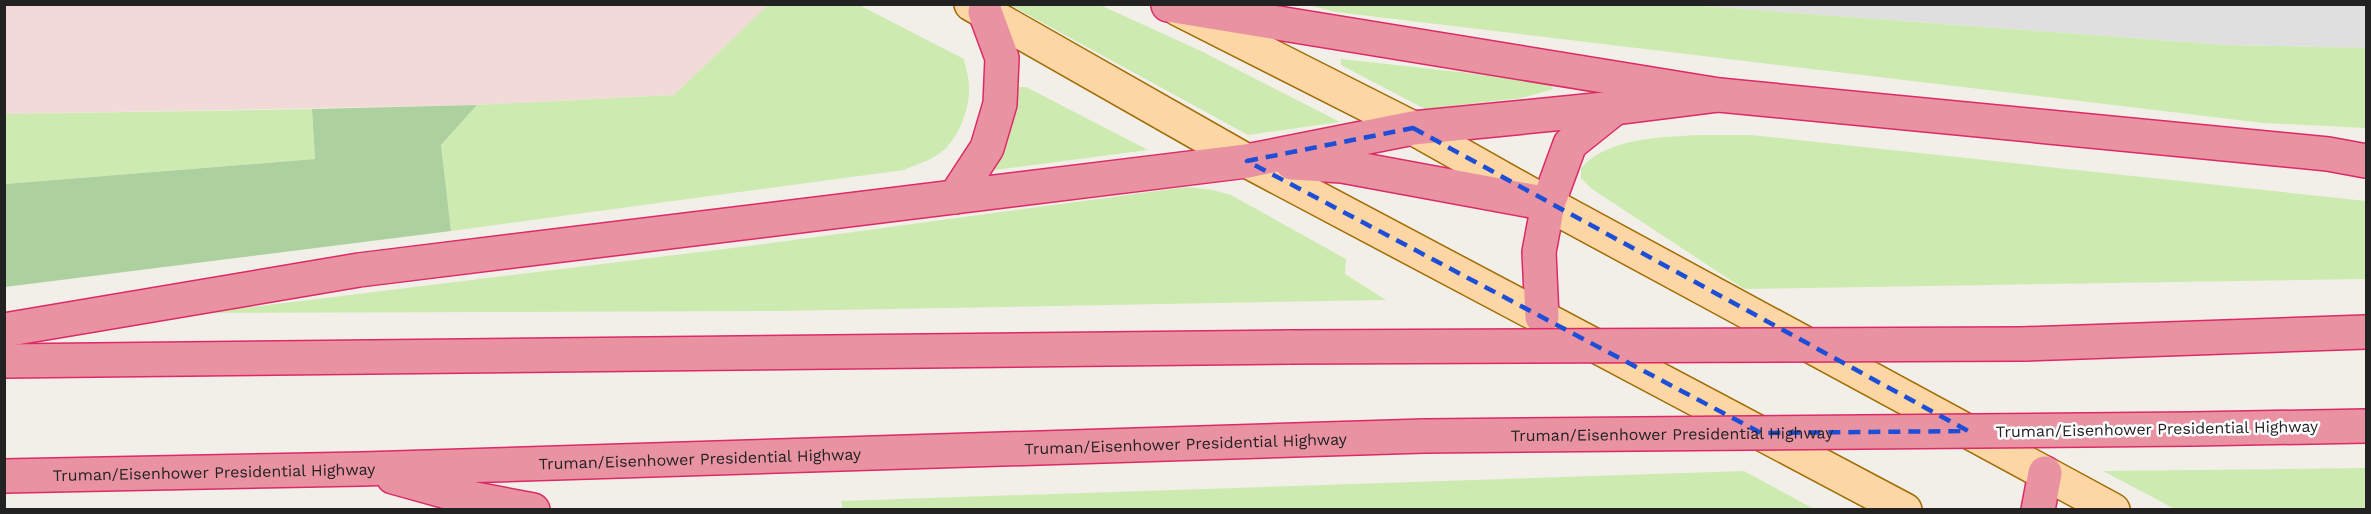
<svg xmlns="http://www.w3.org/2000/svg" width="2371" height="514" font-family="'Work Sans',sans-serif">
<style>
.residential{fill:#e0dfdf}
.commercial{fill:#f2dad9}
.grass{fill:#cdebb0}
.forest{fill:#add19e}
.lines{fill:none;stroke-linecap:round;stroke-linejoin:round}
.primary-casing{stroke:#a06b00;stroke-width:36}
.highway-casing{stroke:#dc2a67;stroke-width:36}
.primary{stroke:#fcd6a4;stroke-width:33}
.highway{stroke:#e892a2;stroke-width:33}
.highway-bridge-casing{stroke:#dc2a67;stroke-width:36;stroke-linecap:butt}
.highway-bridge{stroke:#e892a2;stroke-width:33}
.marked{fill:none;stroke:#1d4ed8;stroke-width:4.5;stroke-dasharray:12 8;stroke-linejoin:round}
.labels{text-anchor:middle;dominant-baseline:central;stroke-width:5;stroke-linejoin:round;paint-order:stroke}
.street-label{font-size:16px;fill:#222;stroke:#fff}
</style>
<rect width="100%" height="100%" fill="#f2efe9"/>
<polygon class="residential" points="1689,5 2366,5 2366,48 2226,45"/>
<polygon class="commercial" points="4,5 768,5 674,95 477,105 5,114"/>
<g class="grass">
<path d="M768 5H859L964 59C966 68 969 78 969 87 970 107 960 134 946 148 935 159 918 164 904 170L451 231 441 145 477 105 674 95Z"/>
<polygon points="1010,5 1100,5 1201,51 1340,122 1248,135"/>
<polygon points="1308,5 1689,5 2226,45 2366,48 2366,128 2263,123 1336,12"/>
<polygon points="1341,59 1551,82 1553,89 1522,98 1425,109 1341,65"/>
<polygon points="1015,87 1026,87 1148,150 980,172"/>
<polygon points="312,109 315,159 5,184 5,114"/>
<path d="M1701 135H1751L1798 140 2366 201V279L1744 289 1592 189 1581 178V168C1609 137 1662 137 1701 135Z"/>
<polygon points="1187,187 1213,190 1231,195 1346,259 1345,274 1386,300 778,311 202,313 757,245"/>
<polygon points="2366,468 2366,510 2175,509 2103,471"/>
<polygon points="1744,471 1814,509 843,510 841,501"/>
</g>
<polygon class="forest" points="477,105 441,145 451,231 5,287 5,184 315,159 312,109"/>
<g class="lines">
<defs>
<g id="primary">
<polyline points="971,4 1247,161 1905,510"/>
<polyline points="1178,9 1413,128 1548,204 2113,510"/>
</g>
<g id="highway">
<polyline points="1168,5 1719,95 2328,154 2366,161"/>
<polyline points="1292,163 1342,166 1548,204"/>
<polyline points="955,197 987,148 1000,104 1002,58 985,12"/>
<polyline points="1542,317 1539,252 1548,204 1570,144 1615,108"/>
<polyline points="4,330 359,270 1247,161 1413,128 1615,108 1719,95"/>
<polyline points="2023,344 2366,332"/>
<polyline points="4,361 1290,347"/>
<polyline points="2192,429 2366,426"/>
<path id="s1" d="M4 476 362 469 1424 436"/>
<polyline points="393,477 465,497 533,510"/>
<polyline points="2038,510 2045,473"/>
</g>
</defs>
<use href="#primary" class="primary-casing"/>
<use href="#highway" class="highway-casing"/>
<use href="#primary" class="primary"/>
<use href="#highway" class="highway"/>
<defs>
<g id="highway-bridge">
<polyline points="1290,347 2023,344"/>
<path id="s2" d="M1424 436 2192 429"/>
</g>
</defs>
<use href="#highway-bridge" class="highway-bridge-casing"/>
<use href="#highway-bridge" class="highway-bridge"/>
</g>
<path class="marked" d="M1413 128 1968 431 1761 433 1247 161Z"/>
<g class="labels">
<g class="street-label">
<text transform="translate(2157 429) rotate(-1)">Truman/Eisenhower Presidential Highway</text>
<text stroke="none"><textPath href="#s2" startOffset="248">Truman/Eisenhower Presidential Highway</textPath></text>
<text stroke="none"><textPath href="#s1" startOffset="1182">Truman/Eisenhower Presidential Highway</textPath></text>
<text stroke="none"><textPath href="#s1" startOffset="696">Truman/Eisenhower Presidential Highway</textPath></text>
<text stroke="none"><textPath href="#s1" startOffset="210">Truman/Eisenhower Presidential Highway</textPath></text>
</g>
</g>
<rect width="2371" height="514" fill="none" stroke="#222222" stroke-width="12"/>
</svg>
